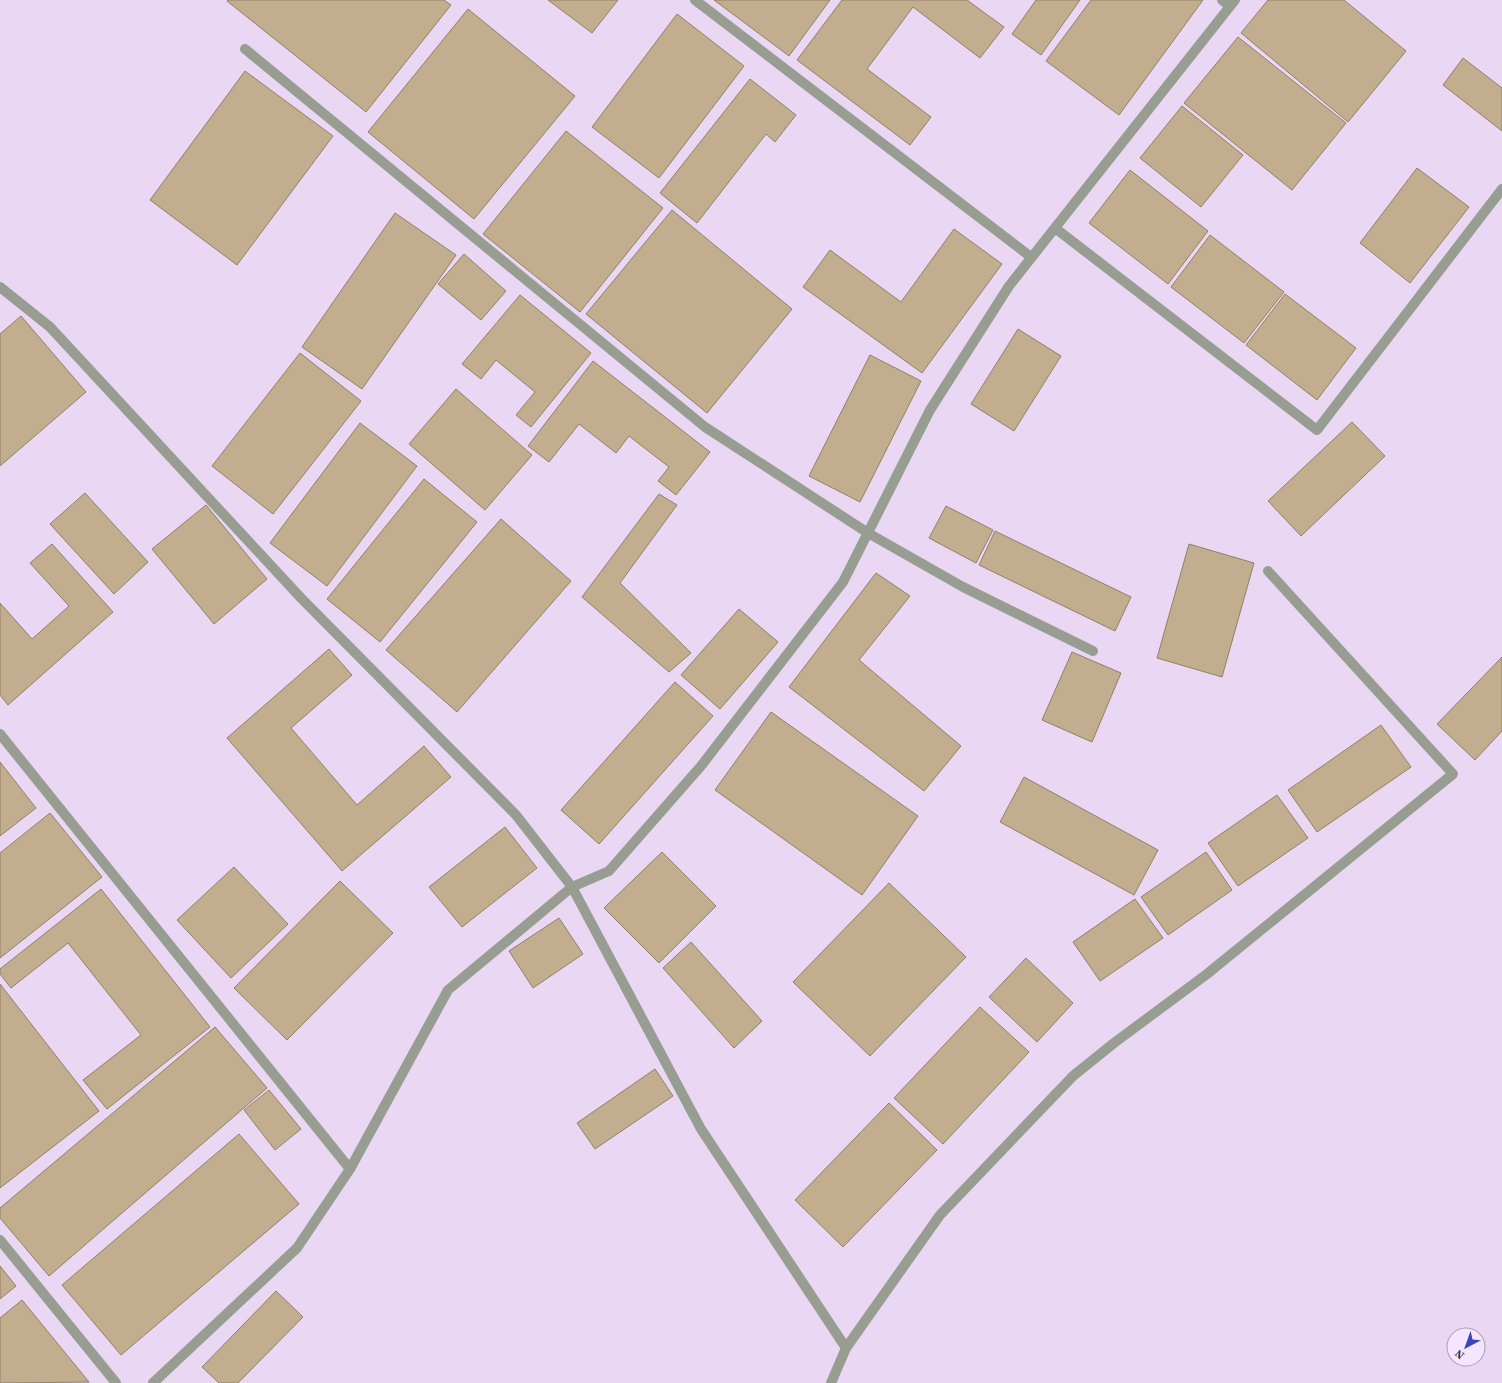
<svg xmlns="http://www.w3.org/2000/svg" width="1502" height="1383" font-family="'Source Serif 4',serif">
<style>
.building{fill:#c3ad8f;stroke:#928065}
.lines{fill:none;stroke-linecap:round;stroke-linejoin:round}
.street{stroke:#979e91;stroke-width:10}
</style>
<rect width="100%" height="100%" fill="#e9d7f4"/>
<g class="building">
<polygon points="228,0 444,0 451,5 366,112 227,1"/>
<polygon points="548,0 618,0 592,33"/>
<polygon points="714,0 830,0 789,56"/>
<polygon points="842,0 967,0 1004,27 980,58 913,7 867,69 931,117 910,145 797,60"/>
<polygon points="1036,0 1080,0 1041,55 1012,34"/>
<polygon points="1091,0 1203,0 1119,115 1046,61"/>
<polygon points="1268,0 1344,0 1406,51 1348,122 1241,33"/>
<polygon points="468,9 575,96 474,219 368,132"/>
<polygon points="677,14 744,66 659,178 592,127"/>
<polygon points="1238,37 1346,123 1292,190 1184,103"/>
<polygon points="1463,58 1502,88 1502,131 1443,85"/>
<polygon points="245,71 333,136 237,265 150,200"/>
<polygon points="750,79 796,115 775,142 766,134 697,223 660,193"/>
<polygon points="1182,106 1243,155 1201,207 1140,158"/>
<polygon points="566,131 663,208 580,312 483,234"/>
<polygon points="1417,168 1469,207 1410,283 1360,243"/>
<polygon points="1130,170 1208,231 1168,284 1089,223"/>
<polygon points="672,210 792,309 707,413 586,314"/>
<polygon points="395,213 456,255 362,389 302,347"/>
<polygon points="954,229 1002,264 922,373 803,287 830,250 901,302"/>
<polygon points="1210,235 1284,292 1244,343 1171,287"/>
<polygon points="464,254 506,291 481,320 438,284"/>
<polygon points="1285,294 1356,348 1317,400 1246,345"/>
<polygon points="520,295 591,353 531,427 516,415 535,392 496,360 481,379 462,364"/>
<polygon points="21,316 86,392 0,466 0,334"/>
<polygon points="1018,329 1061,356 1014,431 971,404"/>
<polygon points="300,353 361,401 273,514 212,466"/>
<polygon points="870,355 921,381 860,502 809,476"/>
<polygon points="593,361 710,452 676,495 658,481 669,467 629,436 616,453 579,424 549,462 528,446"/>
<polygon points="456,389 532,455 485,510 409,444"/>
<polygon points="1352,422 1385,456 1301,536 1268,501"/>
<polygon points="360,423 417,466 327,586 270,543"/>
<polygon points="424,479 477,522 380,642 327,599"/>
<polygon points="85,493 148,562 114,594 50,524"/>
<polygon points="659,494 677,505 620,583 691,653 669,672 582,597"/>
<polygon points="206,505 267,579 214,624 152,549"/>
<polygon points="946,506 993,530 976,563 929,538"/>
<polygon points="501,519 571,581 457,712 386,650"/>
<polygon points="995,531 1131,597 1115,631 979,565"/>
<polygon points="52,544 113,612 8,705 0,695 0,603 32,639 69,606 30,563"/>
<polygon points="1189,544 1254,563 1222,677 1157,658"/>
<polygon points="876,573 910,596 859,660 961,746 924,791 789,687"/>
<polygon points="739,609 778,642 720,709 681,675"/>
<polygon points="329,649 352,675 291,728 357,805 424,746 451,777 342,871 227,738"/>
<polygon points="1072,652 1121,673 1092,742 1042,720"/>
<polygon points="1502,657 1502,731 1475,760 1437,724"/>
<polygon points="675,682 713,716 599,844 561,810"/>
<polygon points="771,712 918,816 862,895 715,790"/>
<polygon points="1381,725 1411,767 1317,832 1288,790"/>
<polygon points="0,762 36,808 0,836"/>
<polygon points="1024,777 1158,850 1134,895 1000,822"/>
<polygon points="1277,795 1308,838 1238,886 1208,843"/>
<polygon points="50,813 102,877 0,958 0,853"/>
<polygon points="505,827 537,868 462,927 429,887"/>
<polygon points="662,852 716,906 659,963 604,908"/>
<polygon points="1206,852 1232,890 1168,935 1141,897"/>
<polygon points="234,867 288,924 231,978 177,920"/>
<polygon points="340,881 393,933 287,1040 234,988"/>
<polygon points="889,883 966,957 870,1056 793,982"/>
<polygon points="101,889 210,1027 107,1109 83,1080 141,1035 68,943 11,988 0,974 0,969"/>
<polygon points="1135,899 1163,938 1100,981 1073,942"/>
<polygon points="559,918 583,954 533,988 509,951"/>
<polygon points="691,942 762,1021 734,1048 663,968"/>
<polygon points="1026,958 1073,1003 1037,1042 989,997"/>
<polygon points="0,984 99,1111 0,1188"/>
<polygon points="980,1007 1029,1052 943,1144 894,1098"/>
<polygon points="215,1027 267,1088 49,1276 0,1218 0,1208"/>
<polygon points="655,1069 673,1096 595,1149 577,1123"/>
<polygon points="269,1090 301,1129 275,1150 244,1110"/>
<polygon points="889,1103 937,1150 843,1247 795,1200"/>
<polygon points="239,1134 299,1204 121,1355 62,1285"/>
<polygon points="0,1266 16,1286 0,1299"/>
<polygon points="276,1291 303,1317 238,1383 219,1383 202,1367"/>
<polygon points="22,1300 89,1382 0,1383 0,1318"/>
</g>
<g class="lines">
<g class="street">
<polyline points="695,0 1031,257"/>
<polyline points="1222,0 1230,6"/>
<polyline points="245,49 705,427 868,533 963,587 1093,651"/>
<polyline points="1055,228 1317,430 1502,189"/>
<polyline points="0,287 50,327 301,598 516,815 572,887 701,1129 846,1348"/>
<polyline points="0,734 350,1169"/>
<polyline points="0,1240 116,1383"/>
<polyline points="153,1383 297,1248 350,1169 448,990 572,887 609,871 701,766 843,582 930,410 1009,286 1235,0"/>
<polyline points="831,1383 846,1348 940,1215 1073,1076 1114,1043 1207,974 1453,774 1268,571"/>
</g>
</g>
<g transform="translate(1466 1347) rotate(221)"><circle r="19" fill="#f5e5fd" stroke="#ab9fb1"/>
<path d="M0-3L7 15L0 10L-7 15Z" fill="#3d45b9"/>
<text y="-6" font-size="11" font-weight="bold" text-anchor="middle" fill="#3c3540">N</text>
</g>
</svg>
